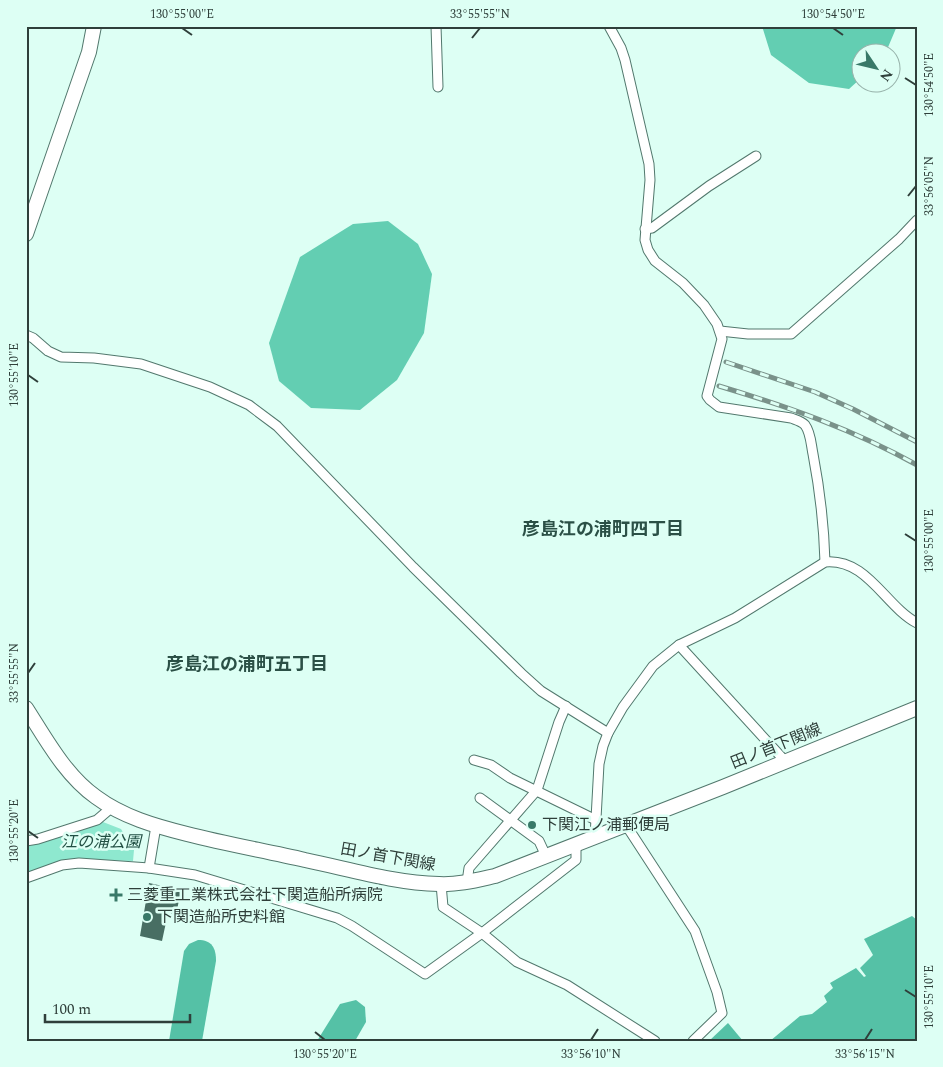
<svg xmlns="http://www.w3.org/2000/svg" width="943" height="1067" font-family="Spectral,'Noto Sans JP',serif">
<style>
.green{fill:#8ee8cf}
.forest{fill:#63ceb2}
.water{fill:#55c1a6}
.building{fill:#486e63}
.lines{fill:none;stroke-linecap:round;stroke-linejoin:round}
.street-casing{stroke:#52786d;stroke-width:11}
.secondary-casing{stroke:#52786d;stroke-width:16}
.street{stroke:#fff;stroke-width:9}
.secondary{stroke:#fff;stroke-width:14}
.rail-casing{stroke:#7a928a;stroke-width:5}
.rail{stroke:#ddfff4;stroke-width:3;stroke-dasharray:9;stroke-linecap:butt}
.ticks{fill:none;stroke:#2f3f3a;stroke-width:2}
.poi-dot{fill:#387968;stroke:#ddfff4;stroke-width:2}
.labels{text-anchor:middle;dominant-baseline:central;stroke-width:5;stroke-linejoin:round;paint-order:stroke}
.street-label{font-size:16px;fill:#2f3f3a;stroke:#ddfff4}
.poi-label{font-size:16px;fill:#2f3f3a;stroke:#ddfff4;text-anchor:start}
.park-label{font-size:16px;font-style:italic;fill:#214f43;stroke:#ddfff4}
.neighbourhood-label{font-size:18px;font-weight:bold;fill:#2b5046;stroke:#ddfff4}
.neatline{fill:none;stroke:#2f3f3a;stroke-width:2}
.ticks-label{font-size:12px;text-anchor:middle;fill:#2f3f3a}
</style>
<rect width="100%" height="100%" fill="#ddfff4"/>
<polygon class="green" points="103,822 121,829 134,850 133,861 71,860 26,874 26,847"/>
<g class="forest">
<polygon points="762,26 897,26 886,52 860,52 860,79 849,89 809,83 771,55"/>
<polygon points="388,221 418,244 432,274 424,333 397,380 360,410 311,408 279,381 269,343 300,257 353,224"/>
</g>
<g class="water">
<polygon points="912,916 917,920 917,1041 770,1041 800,1016 812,1014 827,1002 824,996 833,988 830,983 856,968 864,977 866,976 860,968 873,955 864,939"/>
<path d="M198 940C212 940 216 948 216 961L202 1041H169L184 951 189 944Z"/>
<polygon points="356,1000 365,1007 366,1022 355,1041 317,1041 340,1004"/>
<polygon points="728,1023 743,1041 709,1041"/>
</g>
<polygon class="building" points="149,883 181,890 176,915 168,913 162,941 140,936"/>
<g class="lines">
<defs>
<g id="street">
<polyline points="436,26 438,87"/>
<path d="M609 26 621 48 625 60 649 164 650 180 645 240 648 250 655 261 683 283 704 305 717 324 722 339 707 396 710 400 719 407 791 418C796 420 801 421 805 425 811 433 811 445 813 454 820 491 824 525 825 562"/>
<polyline points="645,229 652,228 709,186 756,156"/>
<polyline points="720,331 748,334 791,334 899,239 917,220"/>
<polyline points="26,335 33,338 48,351 61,357 94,358 141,364 210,387 249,405 277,426 413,567 521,673 541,691 608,733"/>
<polyline points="679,645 785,761"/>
<polyline points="474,760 491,765 510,778 596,820"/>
<polyline points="480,798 539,841 546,856"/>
<polyline points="626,825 695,931 717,992 722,1013 693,1041"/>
<path d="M595 837 599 764 603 746 608 733 623 707 653 666 679 645 735 618 825 562C867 558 885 606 917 623"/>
<polyline points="26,841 38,839 97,820 111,808"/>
<polyline points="149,868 156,826"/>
<polyline points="26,878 62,865 79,863 149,868 195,875 337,918 352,926 425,974 482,933 576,860 576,845"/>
<polyline points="467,882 469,868 537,790 559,722 566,706"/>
<polyline points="441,884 443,907 482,933 517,962 567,985 655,1041"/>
</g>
<g id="secondary">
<polyline points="26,234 89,52 94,26"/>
<path d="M26 708C46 739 65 775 96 797 123 817 155 826 187 834 226 844 266 851 305 860 349 869 394 883 439 884 458 885 477 880 495 876L723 787 917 708"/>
</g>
</defs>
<use href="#street" class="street-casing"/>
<use href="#secondary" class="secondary-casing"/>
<use href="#street" class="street"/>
<use href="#secondary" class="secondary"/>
<defs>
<g id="rail">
<polyline points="726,362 815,392 853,409 917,442"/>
<path d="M719 386C789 407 852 429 917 465"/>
</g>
</defs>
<use href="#rail" class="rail-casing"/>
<use href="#rail" class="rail"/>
</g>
<path class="ticks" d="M182 28 192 35M833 28 843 35M472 38 480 28M905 78 916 85M908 196 916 186M28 375 38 382M905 534 916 541M28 673 35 663M28 831 38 838M905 990 916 997M315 1032 325 1040M591 1040 598 1029M865 1040 872 1029"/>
<g class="poi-dot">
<circle cx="532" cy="825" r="5"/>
<path d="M113.5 887.5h5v5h5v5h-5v5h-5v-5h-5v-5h5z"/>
<circle cx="147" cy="917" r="5"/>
</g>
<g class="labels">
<g class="street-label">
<text transform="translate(776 746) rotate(-22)">田ノ首下関線</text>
<text transform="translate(388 857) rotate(10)">田ノ首下関線</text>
</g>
<g class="poi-label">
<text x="542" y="825">下関江ノ浦郵便局</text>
<text x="127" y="895">三菱重工業株式会社下関造船所病院</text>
<text x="157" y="917">下関造船所史料館</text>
</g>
<g class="park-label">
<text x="101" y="842">江の浦公園</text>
</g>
<g class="neighbourhood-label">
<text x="603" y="529">彦島江の浦町四丁目</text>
<text x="247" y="664">彦島江の浦町五丁目</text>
</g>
</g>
<rect width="943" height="1067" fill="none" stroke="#ddfff4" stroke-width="55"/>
<g transform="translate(876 68) rotate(125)"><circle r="24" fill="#ddfff4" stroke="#97b2aa"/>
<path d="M0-4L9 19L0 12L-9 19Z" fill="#387968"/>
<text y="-8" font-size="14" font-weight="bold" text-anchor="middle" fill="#2f3f3a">N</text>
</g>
<path d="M45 1014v8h145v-8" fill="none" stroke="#2f3f3a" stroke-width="2.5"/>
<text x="52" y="1014" font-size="15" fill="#2f3f3a" stroke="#ddfff4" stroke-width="4" paint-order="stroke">100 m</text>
<rect x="28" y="28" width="888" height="1012" class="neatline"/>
<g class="ticks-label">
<text x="182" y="18">130°55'00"E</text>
<text x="480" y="18">33°55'55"N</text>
<text x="833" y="18">130°54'50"E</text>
<text transform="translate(929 85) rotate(-90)" y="4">130°54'50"E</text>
<text transform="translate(929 186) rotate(-90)" y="4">33°56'05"N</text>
<text transform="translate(14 375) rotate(-90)" y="4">130°55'10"E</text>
<text transform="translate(929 541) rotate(-90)" y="4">130°55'00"E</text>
<text transform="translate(14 673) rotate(-90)" y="4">33°55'55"N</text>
<text transform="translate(14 831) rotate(-90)" y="4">130°55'20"E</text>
<text transform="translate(929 997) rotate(-90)" y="4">130°55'10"E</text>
<text x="325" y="1058">130°55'20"E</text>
<text x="591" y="1058">33°56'10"N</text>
<text x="865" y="1058">33°56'15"N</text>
</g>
</svg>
